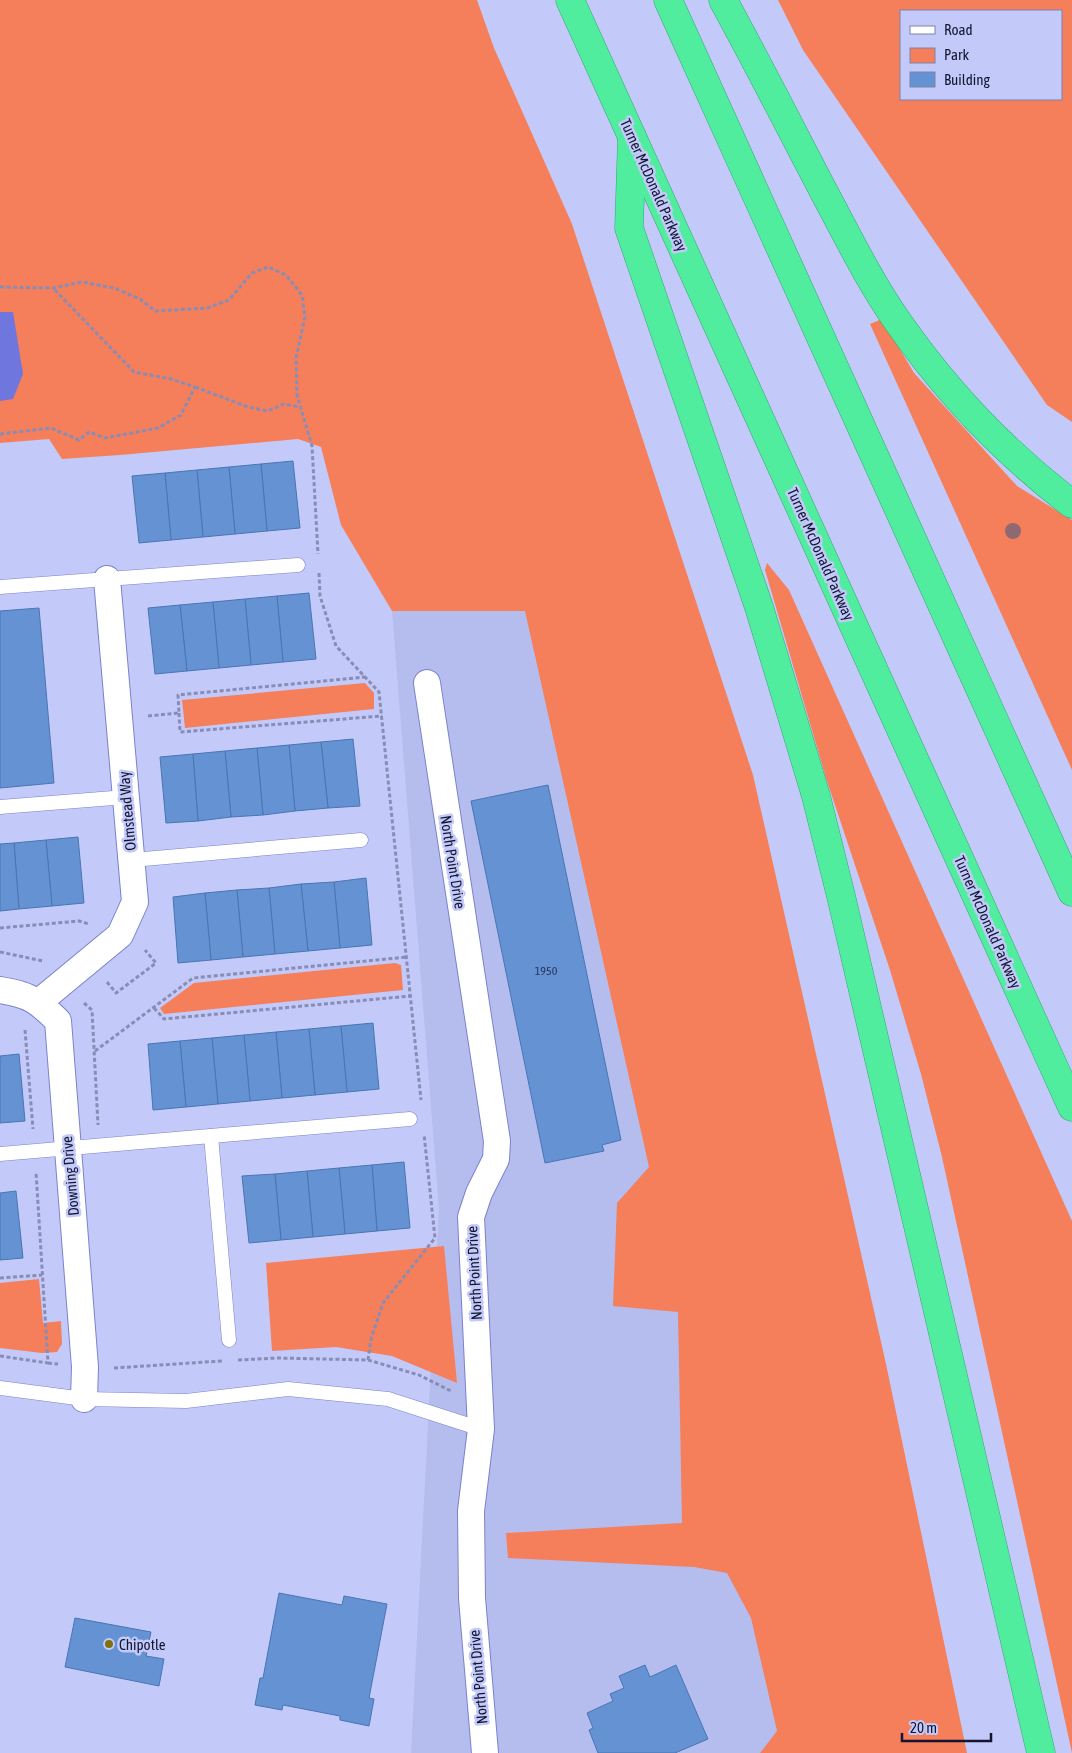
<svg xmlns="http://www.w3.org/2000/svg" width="1072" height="1753" font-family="'Asap Condensed',sans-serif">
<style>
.built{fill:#b5bdef}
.green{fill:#f57e5b;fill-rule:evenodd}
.water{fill:#6f77df}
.building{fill:#6592d3;stroke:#4975b3}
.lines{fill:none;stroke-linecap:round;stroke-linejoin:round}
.service-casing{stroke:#7a83cb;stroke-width:15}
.minor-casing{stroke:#7a83cb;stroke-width:28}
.motorway-casing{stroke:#3ba178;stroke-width:29}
.path{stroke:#888db6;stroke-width:3;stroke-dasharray:4 2.5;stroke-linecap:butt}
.service{stroke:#fff;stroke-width:14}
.minor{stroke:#fff;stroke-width:26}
.motorway{stroke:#50ed9f;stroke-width:28}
.tree{fill:#8f6971}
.poi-dot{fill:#82700f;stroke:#c3caf9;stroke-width:2}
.labels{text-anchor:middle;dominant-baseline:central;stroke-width:5;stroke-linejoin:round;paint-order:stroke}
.number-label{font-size:12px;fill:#28345a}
.street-label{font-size:15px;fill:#131531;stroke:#c3caf9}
.poi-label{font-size:15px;fill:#131531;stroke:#c3caf9;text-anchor:start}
</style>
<rect width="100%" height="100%" fill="#c3caf9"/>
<polygon class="built" points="622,546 914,1753 411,1753 439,1209 392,611"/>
<g class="green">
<polygon points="0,0 477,0 494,48 572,224 753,775 886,1364 967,1753 760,1753 777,1731 751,1618 727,1573 694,1567 508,1558 506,1533 682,1523 678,1312 613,1306 617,1203 649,1167 525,611 392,611 341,525 321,447 298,439 120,455 62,459 49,439 0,443"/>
<path d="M778 0H1072V422L1047 405 803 50ZM901 11H1061V99H901Z"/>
<polygon points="882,319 914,373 1017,486 1072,520 1072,770 870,324"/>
<polygon points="767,563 789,590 1072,1221 1072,1753 942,1157 921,1074 890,970 826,778 765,570"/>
<polygon points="365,683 374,693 374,709 185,728 182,700"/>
<polygon points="395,963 401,965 403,990 164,1014 160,1008 194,983"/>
<polygon points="444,1246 457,1383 392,1356 336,1347 272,1351 266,1263"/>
<polygon points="39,1279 43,1323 61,1321 62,1344 57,1352 42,1353 0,1348 0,1283"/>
</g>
<polygon class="water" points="0,312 13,312 23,374 13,399 0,401"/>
<g class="building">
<polygon points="293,461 300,528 267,531 261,464"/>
<polygon points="261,464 267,531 235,534 229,467"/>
<polygon points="229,467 235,534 203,537 197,470"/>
<polygon points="197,470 203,537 171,540 165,473"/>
<polygon points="165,473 171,540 139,543 132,476"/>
<polygon points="309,593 316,659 283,662 277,596"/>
<polygon points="277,596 283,662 251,665 245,599"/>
<polygon points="245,599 251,665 219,668 213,602"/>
<polygon points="213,602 219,668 187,671 180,605"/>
<polygon points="180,605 187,671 155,674 148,608"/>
<polygon points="39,608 54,783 0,788 0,611"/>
<polygon points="353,739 360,806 328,808 321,742"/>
<polygon points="321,742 328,808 295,811 289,745"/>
<polygon points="289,745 295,811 263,815 257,748"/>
<polygon points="257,748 263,815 231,817 225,751"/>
<polygon points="225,751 231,817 198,821 193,754"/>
<polygon points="193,754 198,821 166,823 160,757"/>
<polygon points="548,785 621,1140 602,1145 604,1151 545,1163 471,801"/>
<polygon points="78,837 84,903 52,906 46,840"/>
<polygon points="46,840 52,906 19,909 14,843"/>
<polygon points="14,843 19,909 0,911 0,844"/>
<polygon points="366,878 372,945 340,948 334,882"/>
<polygon points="334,882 340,948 308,951 301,884"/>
<polygon points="301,884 308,951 275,954 269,888"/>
<polygon points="269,888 275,954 243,957 237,890"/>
<polygon points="237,890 243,957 211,960 205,893"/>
<polygon points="205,893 211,960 178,963 173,897"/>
<polygon points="373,1023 379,1089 347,1092 341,1026"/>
<polygon points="341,1026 347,1092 315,1095 309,1029"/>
<polygon points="309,1029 315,1095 282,1098 276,1032"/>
<polygon points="276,1032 282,1098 250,1101 244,1035"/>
<polygon points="244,1035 250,1101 218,1104 212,1038"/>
<polygon points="212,1038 218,1104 186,1107 180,1041"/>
<polygon points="180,1041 186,1107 153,1110 148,1044"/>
<polygon points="19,1054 25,1121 0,1123 0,1056"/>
<polygon points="404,1162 410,1228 377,1231 372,1165"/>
<polygon points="372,1165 377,1231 345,1234 339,1168"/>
<polygon points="339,1168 345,1234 313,1237 307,1171"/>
<polygon points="307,1171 313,1237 281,1240 275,1174"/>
<polygon points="275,1174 281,1240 249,1243 242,1176"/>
<polygon points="16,1191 23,1258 0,1260 0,1193"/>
<polygon points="279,1593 342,1605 344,1596 387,1604 369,1698 374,1699 369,1726 340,1720 340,1716 283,1705 282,1710 255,1705 260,1678 263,1678"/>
<polygon points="75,1618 151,1632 146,1656 164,1659 159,1686 65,1667"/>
<polygon points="645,1665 650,1677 676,1665 708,1739 675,1753 598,1753 589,1730 593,1728 587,1713 613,1701 610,1694 624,1688 619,1676"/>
</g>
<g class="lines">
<defs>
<g id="service">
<polyline points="0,587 298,565"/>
<polyline points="0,807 126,797"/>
<polyline points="132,860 361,840"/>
<polyline points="211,1136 229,1340"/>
<polyline points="0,1154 410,1119"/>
<polyline points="0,1388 84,1399 186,1401 288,1389 388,1399 481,1429"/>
</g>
<g id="minor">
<polyline points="427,683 497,1141 496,1159 479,1193 471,1217 481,1429 471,1511 472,1598 485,1753"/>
<path d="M0 990C29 994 38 1001 58 1021L85 1367 84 1399"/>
<polyline points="39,1002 120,935 135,902 107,579"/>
</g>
<g id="motorway">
<polyline points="570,0 1072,1107"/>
<polyline points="668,0 1072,892"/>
<path d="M723 0C758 64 791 129 825 194 848 237 870 282 898 322 946 391 1005 453 1072 504"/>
<polyline points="632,137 629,228 759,607 816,796 841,896 1041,1753"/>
</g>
</defs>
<use href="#service" class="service-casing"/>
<use href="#minor" class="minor-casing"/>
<use href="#motorway" class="motorway-casing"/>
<g class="path">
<polyline points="0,287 53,288 82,282 114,288 140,299 155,311 207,308 229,300 252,273 268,267 286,275 302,295 305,317 296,358 297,395 312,446 318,554"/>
<polyline points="195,387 248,407 268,411 284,404 299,407"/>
<polyline points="0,434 51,428 79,440 89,432 105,438 158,428 181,415 195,387 171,379 134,372 53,288"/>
<polyline points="319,573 320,596 336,646 379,692 421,1100"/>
<polyline points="179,713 180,732 382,716"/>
<polyline points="148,716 179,713 178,695 365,677"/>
<polyline points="0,928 79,921 89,924"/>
<polyline points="0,952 43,961"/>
<polyline points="107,982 116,993 156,963 145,950"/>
<polyline points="84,1003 92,1010 98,1125"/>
<polyline points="154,1008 164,1019 410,996"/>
<polyline points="25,1030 33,1129"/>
<polyline points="95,1051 193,978 407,957"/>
<polyline points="0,1278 42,1275"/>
<polyline points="0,1356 48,1363 36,1172"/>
<polyline points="238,1360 277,1358 368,1360 419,1375 451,1391"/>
<polyline points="368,1360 371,1339 383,1303 435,1238 424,1134"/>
<polyline points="48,1363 58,1364"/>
<polyline points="114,1368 222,1361"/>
</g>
<use href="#service" class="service"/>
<use href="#minor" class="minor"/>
<use href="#motorway" class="motorway"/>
</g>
<circle class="tree" cx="1013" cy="531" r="8"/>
<circle class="poi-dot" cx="109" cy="1644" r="5"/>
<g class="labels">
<g class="number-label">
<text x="546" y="971">1950</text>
</g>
<g class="street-label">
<text transform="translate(654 185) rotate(66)">Turner McDonald Parkway</text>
<text transform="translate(821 554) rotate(66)">Turner McDonald Parkway</text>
<text transform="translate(127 811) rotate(-95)">Olmstead Way</text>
<text transform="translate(453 862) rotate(81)">North Point Drive</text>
<text transform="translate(988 922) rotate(66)">Turner McDonald Parkway</text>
<text transform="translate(70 1176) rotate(-95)">Downing Drive</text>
<text transform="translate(474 1273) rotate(-93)">North Point Drive</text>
<text transform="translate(478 1677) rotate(-95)">North Point Drive</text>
</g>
<g class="poi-label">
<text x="119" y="1644">Chipotle</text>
</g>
</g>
<rect x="900" y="10" width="162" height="90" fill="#c3caf9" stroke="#7d82a9"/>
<rect x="910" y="26" width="25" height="8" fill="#ffffff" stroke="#7d82a9"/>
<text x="944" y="35" font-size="15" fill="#131531">Road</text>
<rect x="910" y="48" width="25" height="15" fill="#f57e5b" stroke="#7d82a9"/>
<text x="944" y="60" font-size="15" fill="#131531">Park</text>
<rect x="910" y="72" width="25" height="15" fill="#6592d3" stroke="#7d82a9"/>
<text x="944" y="85" font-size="15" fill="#131531">Building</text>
<path d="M902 1733v8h89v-8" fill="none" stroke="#131531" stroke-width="2.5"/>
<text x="910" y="1733" font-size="15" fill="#131531" stroke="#c3caf9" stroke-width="4" paint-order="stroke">20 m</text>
</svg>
